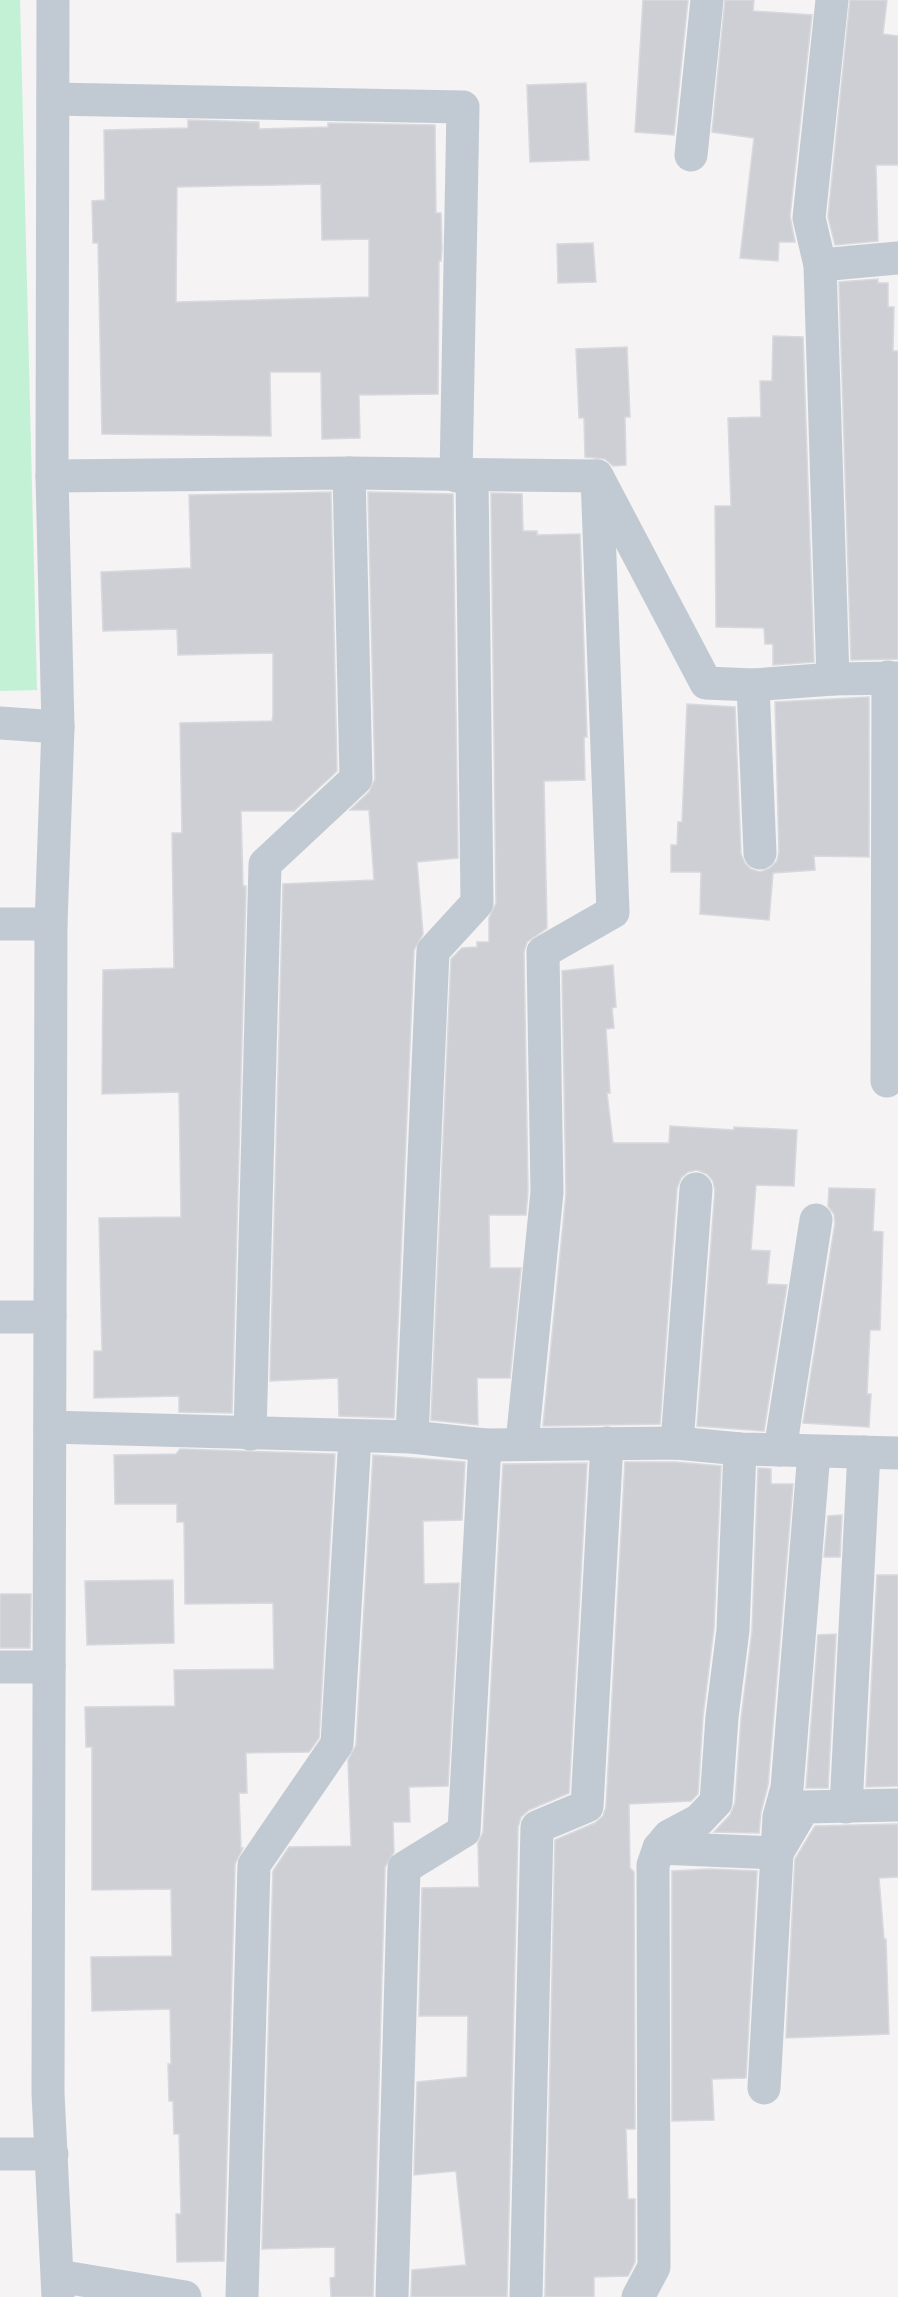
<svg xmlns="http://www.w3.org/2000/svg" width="898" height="2297" font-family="Montserrat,sans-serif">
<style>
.green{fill:#c3f1d5}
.building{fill:#cdcfd5;stroke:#d7d9de;stroke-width:1.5;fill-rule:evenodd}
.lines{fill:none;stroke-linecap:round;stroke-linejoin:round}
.minor{stroke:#c1cad2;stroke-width:33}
</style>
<rect width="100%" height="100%" fill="#f5f3f3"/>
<polygon class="green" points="0,0 20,0 37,690 0,691"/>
<g class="building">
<polygon points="643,0 688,0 674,135 635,132"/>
<polygon points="725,0 754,0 753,11 812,15 790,216 795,242 779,242 778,261 740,258 754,138 712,132"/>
<polygon points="850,0 887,0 883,34 898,36 898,165 876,165 878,241 835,245 828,217"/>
<polygon points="586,83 589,160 530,162 527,85"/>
<path d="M188 120 259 122V129L328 127V123L435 125 436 213H441L442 248 441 261H439L438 394 359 395 360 438 322 439 321 372H270L271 436 102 434 98 243H93L92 201 105 200 104 130 188 128ZM321 184 322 240 369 239V297L176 302 177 187Z"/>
<polygon points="593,243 596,282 558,283 557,244"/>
<polygon points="878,279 878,283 888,283 888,307 894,307 893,351 898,351 898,659 851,660 839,282"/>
<polygon points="773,336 803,337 814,662 773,665 773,644 765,644 764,628 716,627 715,506 731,506 728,418 761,417 760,381 772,381"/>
<polygon points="627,347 630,417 625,417 626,465 613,466 605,459 585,457 584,418 579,418 576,349"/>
<polygon points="331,492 337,771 294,811 241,811 243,886 246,886 232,1413 179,1412 179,1396 94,1398 94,1351 102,1351 99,1218 181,1217 179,1092 102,1094 103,970 174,968 172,833 182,833 180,723 272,721 273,715 273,653 178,655 177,629 103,631 101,572 191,568 189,495"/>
<polygon points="368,492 453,494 458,858 417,862 423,934 414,950 394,1418 339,1416 338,1378 270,1381 283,884 374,880 369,810 350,810 369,792 375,779"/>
<polygon points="491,493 522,494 523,531 537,531 537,535 580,534 587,737 584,737 585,780 544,781 547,928 527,942 524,952 528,1191 526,1215 489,1215 490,1268 521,1268 510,1378 477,1378 478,1425 431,1420 451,959 462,948 477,947 477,942 489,942 489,918 496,903"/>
<polygon points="869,697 869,857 814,856 815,870 773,873 769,920 700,914 701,872 671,872 671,845 677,845 678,822 682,822 687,704 735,707 741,854 745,863 751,869 760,872 770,868 777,861 779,852 775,702"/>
<polygon points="613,965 616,1007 612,1008 614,1028 606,1029 610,1093 607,1093 613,1143 669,1143 670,1126 734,1130 734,1127 797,1130 794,1186 756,1185 751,1250 770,1251 767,1284 787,1285 764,1431 697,1426 715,1190 713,1181 707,1174 697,1170 688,1172 681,1178 677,1188 660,1424 543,1426 566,1194 562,971"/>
<polygon points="829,1188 875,1189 873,1231 883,1232 880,1330 870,1330 867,1394 871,1394 869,1427 803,1423 835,1223 834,1214 828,1206"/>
<polygon points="180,1449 335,1454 319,1738 309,1752 246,1753 247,1793 239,1793 241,1848 243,1848 235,1864 224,2261 177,2262 176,2214 181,2214 179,2134 174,2134 173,2101 169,2101 168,2064 171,2064 170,2009 92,2011 91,1957 172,1956 171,1889 92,1890 92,1747 86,1747 85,1707 175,1706 174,1670 274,1669 273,1603 185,1604 184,1522 177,1522 177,1504 115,1504 114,1455 176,1454"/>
<polygon points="373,1455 465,1462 462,1520 423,1521 424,1584 459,1583 448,1786 409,1787 410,1822 393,1822 394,1852 385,1867 373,2297 331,2297 330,2278 335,2277 335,2247 262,2249 273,1871 289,1847 351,1846 348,1760 356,1745"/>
<polygon points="625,1462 676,1462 721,1466 714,1628 703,1716 698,1794 691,1801 629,1804 630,1868 634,1872 635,2129 626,2129 628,2199 635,2199 635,2262 628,2276 594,2277 594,2297 545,2297 555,1840 595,1823 603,1816 606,1807"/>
<polygon points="587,1463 569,1793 529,1810 521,1817 518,1827 507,2297 411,2297 412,2270 466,2265 456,2171 414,2175 417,2082 467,2077 468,2016 419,2016 422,1888 479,1887 478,1843 483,1832 503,1464"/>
<polygon points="758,1468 771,1469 771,1484 793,1484 768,1785 761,1812 759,1833 714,1832 730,1815 735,1803 741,1719 752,1631"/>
<polygon points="842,1515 840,1557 824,1557 828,1516"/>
<polygon points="877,1575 898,1575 898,1786 866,1787"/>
<polygon points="173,1580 174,1643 87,1645 85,1581"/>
<polygon points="0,1594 31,1594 30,1648 0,1648"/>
<polygon points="836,1634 828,1788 806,1788 818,1635"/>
<polygon points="898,1824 898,1877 879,1878 884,1939 886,1939 889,2034 786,2038 795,1859 815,1826"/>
<polygon points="710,1869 757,1871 746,2078 712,2079 714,2120 672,2121 672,1871"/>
</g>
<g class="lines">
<g class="minor">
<polyline points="53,0 52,476 58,727 51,924 48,2093 58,2297"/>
<polyline points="832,0 809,218 820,265 833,679"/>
<polyline points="53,99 463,107 456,476"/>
<polyline points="691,155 707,0"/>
<polyline points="820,265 898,258"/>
<polyline points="52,476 349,473 597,476 706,683 753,685 833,679 898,678"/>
<polyline points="753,685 760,853"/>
<polyline points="0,723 58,727"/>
<polyline points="0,924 51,924"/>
<polyline points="887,1081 888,677"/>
<polyline points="0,1317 50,1317"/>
<polyline points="50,1427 412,1437 485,1445 677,1443 740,1449 898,1453"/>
<polyline points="250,1434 265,864 356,779 349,473"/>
<polyline points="412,1437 433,951 477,903 472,476"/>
<polyline points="522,1443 547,1192 543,952 613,912 597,476"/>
<polyline points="677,1443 696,1189"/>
<polyline points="780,1450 816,1220"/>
<polyline points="0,1667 49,1667"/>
<polyline points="846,1807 864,1452"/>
<polyline points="659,1848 777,1853 804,1807 898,1805"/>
<polyline points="764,2088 779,1817 787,1788 814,1452"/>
<polyline points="0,2154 52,2154"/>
<polyline points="58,2276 185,2297"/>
<polyline points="242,2297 254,1865 337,1744 355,1437"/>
<polyline points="392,2297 404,1868 464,1831 485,1445"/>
<polyline points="526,2297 537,1827 587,1806 607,1443"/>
<polyline points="638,2297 654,2267 653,1865 659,1848 669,1836 699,1820 716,1802 722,1717 733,1630 740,1449"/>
</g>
</g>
</svg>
